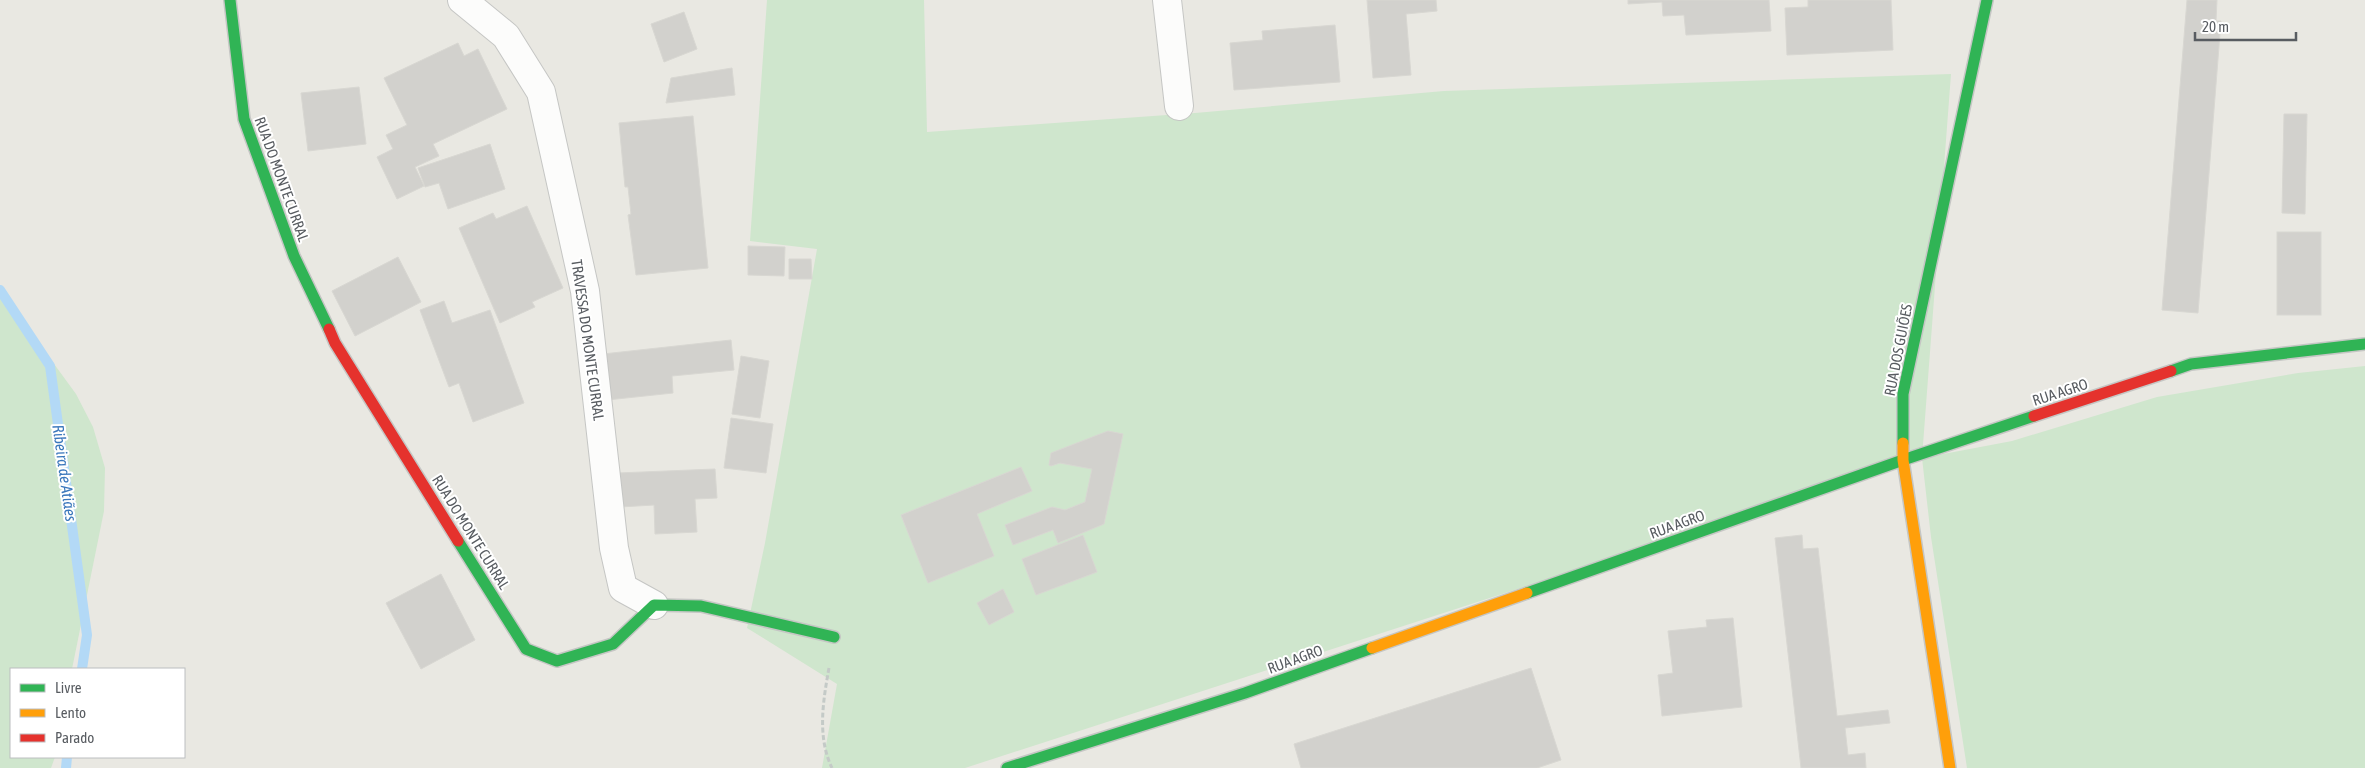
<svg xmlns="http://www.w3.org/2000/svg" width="2365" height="768" font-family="'Asap Condensed',sans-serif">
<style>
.green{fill:#cfe6cd}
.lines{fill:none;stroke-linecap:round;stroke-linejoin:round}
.stream{stroke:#b3d9f6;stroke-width:10}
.building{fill:#d2d1cd;stroke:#d8d7d2}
.street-casing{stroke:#c5c6c4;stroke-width:30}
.fast-casing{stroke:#c5c6c4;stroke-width:14}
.slow-casing{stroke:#c5c6c4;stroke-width:14}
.jam-casing{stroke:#c5c6c4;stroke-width:14}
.path{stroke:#c4cac7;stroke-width:3;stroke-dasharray:5 2.5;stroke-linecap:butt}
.street{stroke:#fcfcfb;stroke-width:28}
.fast{stroke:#30b455;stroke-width:11}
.slow{stroke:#ff9f0a;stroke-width:11}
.jam{stroke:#e5322d;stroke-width:11}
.labels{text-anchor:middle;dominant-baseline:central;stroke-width:4;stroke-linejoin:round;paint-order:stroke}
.street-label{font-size:15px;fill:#585c61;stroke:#fff}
.water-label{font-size:16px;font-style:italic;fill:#3a77bc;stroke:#fff}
</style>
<rect width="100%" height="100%" fill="#e9e8e2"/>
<g class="green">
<polygon points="767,0 924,0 927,132 1195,113 1444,91 1951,74 1922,458 2012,441 2157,397 2298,373 2365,366 2365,768 1967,768 1931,537 1922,458 965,768 822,768 837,684 747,628 765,543 817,249 750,241"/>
<polygon points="0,290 76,394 93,427 105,468 104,511 72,669 11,669 11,757 55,757 51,768 0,768"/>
</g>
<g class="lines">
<g class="stream">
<polyline points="0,290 50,366 87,635 82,669"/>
<polyline points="66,768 67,757"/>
</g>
</g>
<g class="building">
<polygon points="1367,0 1436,0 1437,11 1406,14 1411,75 1373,78"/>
<polygon points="1628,0 1769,0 1771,31 1686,35 1684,15 1663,16 1662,2 1628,4"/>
<polygon points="1808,0 1891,0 1893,50 1787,55 1785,8 1808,7"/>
<polygon points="2187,0 2217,0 2216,21 2221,21 2198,313 2162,310"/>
<polygon points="684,12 697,49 664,62 651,24"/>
<polygon points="1335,25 1340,82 1234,90 1230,43 1263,40 1262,31"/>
<polygon points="458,43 464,56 478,49 507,109 433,144 439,156 415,167 424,186 397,199 377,157 393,149 386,135 407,125 384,78"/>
<polygon points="732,68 735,95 666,103 671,78"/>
<polygon points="359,87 366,144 308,151 301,93"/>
<polygon points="2284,114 2307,114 2305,214 2282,213"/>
<polygon points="693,116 708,268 636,275 628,215 631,214 628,187 625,187 619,123"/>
<polygon points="490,144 505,189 448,209 439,183 425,187 418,168"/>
<polygon points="527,206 563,288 532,302 535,307 500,323 459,228 493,213 496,219"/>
<rect x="2277" y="232" width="44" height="83"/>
<polygon points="748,246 785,247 784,276 748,275"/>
<polygon points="398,257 421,302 355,336 332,291"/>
<polygon points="789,259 811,259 812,279 789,279"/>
<polygon points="444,301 452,323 490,310 524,403 473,422 459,383 449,387 420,310"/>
<polygon points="731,340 734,370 672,376 673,393 607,400 603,354"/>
<polygon points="741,356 769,361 760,418 732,414"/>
<polygon points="731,418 773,424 766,473 724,468"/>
<polygon points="1108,431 1123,434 1104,524 1058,543 1053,530 1013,545 1005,525 1052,507 1065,510 1085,502 1092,469 1060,463 1051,466 1049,465 1051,453"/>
<polygon points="1021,467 1032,491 977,514 994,556 928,583 901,515"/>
<polygon points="715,469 717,498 695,499 697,532 655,534 654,505 620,507 618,473"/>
<polygon points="1083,535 1097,572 1036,595 1022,559"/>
<polygon points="1802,535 1803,549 1818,548 1837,716 1888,710 1890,723 1845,728 1848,755 1865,753 1866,768 1801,768 1775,538"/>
<polygon points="441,574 475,640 421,669 386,603"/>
<polygon points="1003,589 1014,612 989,625 977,603"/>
<polygon points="1733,618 1742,707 1662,716 1658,675 1673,673 1668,631 1707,627 1706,620"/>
<polygon points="1531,668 1561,760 1537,768 1301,768 1294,744"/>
</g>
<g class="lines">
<defs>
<g id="street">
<polyline points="462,0 506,36 541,92 585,291 614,548 623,588 654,605"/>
<polyline points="1167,0 1179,106"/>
</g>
<g id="fast">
<polyline points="230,0 244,119 294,256 329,329"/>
<polyline points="2171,371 2191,364 2365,344"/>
<polyline points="1903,443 1903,394 1987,0"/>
<polyline points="458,541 526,649 557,661 613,644 654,605 701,606 834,637"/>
<polyline points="1527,593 1903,460 2034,416"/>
<polyline points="1007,768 1245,693 1372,648"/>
</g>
<g id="slow">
<polyline points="1903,443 1903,460 1950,768"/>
<polyline points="1372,648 1527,593"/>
</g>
<g id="jam">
<polyline points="329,329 335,343 458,541"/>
<polyline points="2034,416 2171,371"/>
</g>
</defs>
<use href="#street" class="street-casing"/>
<use href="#fast" class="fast-casing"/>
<use href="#slow" class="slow-casing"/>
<use href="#jam" class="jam-casing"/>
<path class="path" d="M829 668C823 701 817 737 832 768"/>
<use href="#street" class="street"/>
<use href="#fast" class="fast"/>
<use href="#slow" class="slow"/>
<use href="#jam" class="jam"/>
</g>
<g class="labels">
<g class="street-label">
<text transform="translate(282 179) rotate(70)">RUA DO MONTE CURRAL</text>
<text transform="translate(588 340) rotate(82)">TRAVESSA DO MONTE CURRAL</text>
<text transform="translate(1898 350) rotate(-79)">RUA DOS GUIÕES</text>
<text transform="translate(2060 392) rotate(-18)">RUA AGRO</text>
<text transform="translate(1677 524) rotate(-20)">RUA AGRO</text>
<text transform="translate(471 532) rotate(58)">RUA DO MONTE CURRAL</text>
<text transform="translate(1295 659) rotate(-20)">RUA AGRO</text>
</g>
<g class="water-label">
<text transform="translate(65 473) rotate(82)">Ribeira de Atiães</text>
</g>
</g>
<rect x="10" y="668" width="175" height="90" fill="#ffffff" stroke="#bcbec0"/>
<rect x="20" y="684" width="25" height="8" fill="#30b455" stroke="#bcbec0"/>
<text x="55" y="693" font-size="15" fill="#585c61">Livre</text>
<rect x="20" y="709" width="25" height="8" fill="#ff9f0a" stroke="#bcbec0"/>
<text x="55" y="718" font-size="15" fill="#585c61">Lento</text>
<rect x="20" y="734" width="25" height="8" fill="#e5322d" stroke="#bcbec0"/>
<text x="55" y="743" font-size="15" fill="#585c61">Parado</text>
<path d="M2195 32v8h101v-8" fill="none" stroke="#585c61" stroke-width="2.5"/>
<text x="2202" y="32" font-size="15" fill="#585c61" stroke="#ffffff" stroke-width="4" paint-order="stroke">20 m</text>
</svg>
